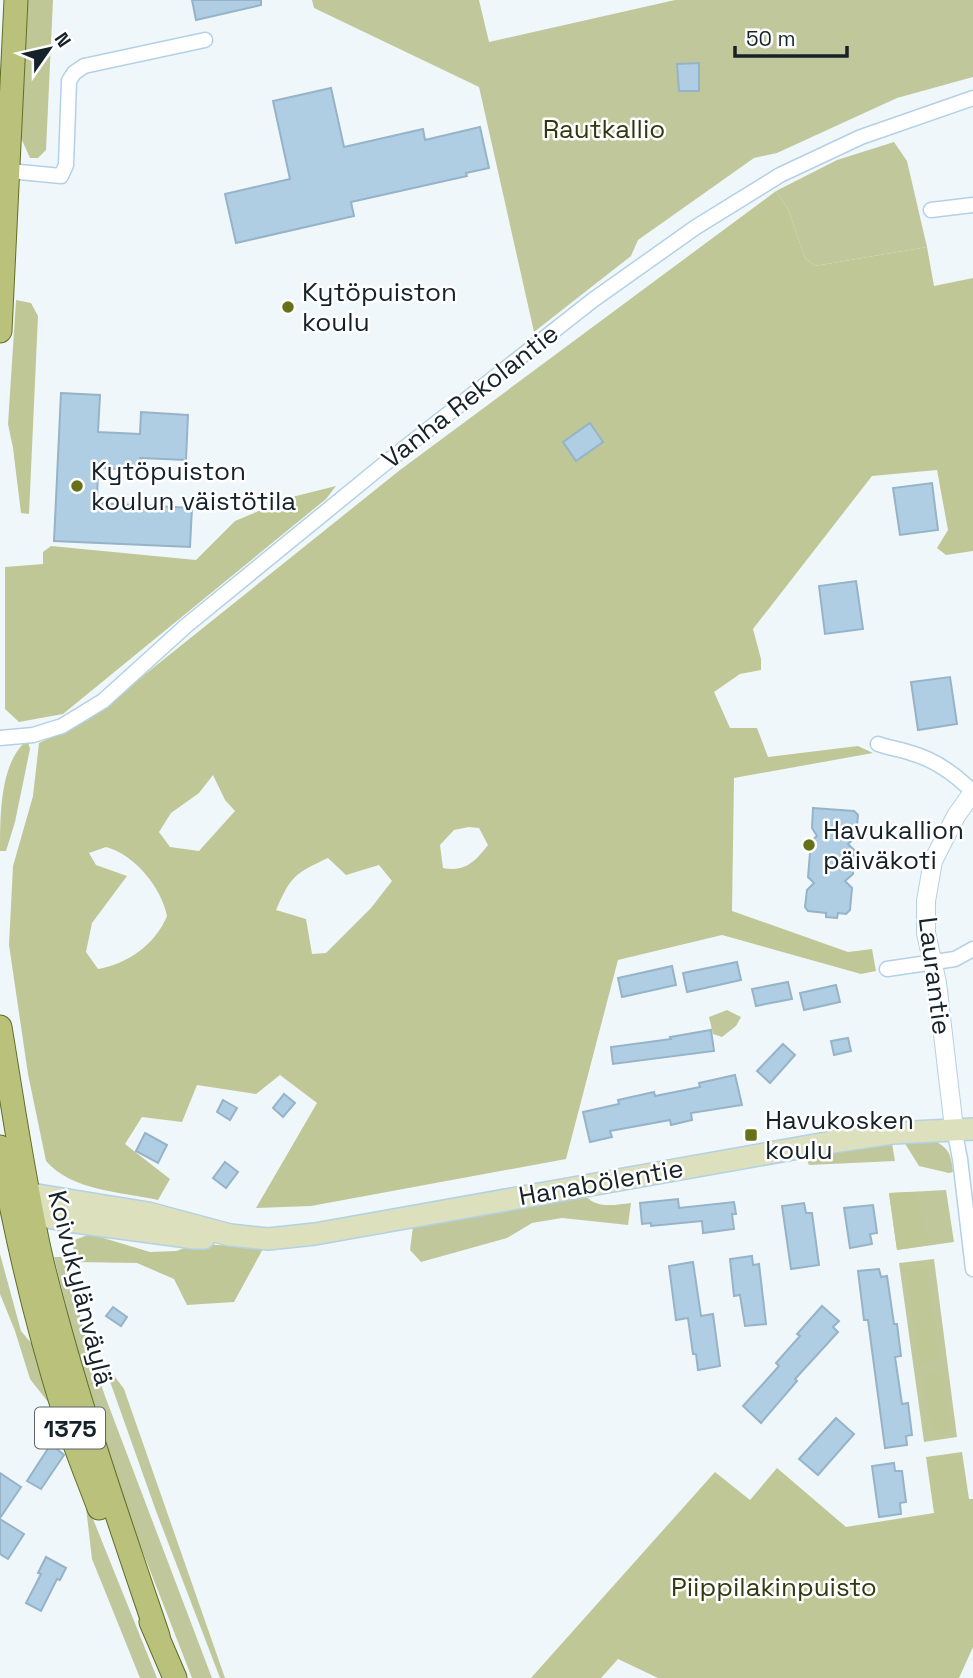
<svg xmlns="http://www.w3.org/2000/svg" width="973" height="1678" font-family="'Space Grotesk',sans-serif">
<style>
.green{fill:#c0c89b}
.forest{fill:#bfc796;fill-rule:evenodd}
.building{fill:#afcee3;stroke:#96b3c8;stroke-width:2}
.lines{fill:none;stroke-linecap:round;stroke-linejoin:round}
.minor-casing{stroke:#b3d1e6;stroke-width:17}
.tertiary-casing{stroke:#b3d1e6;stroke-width:20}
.secondary-casing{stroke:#b3d1e6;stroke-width:24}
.primary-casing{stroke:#626e24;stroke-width:25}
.minor{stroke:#fff;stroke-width:14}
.tertiary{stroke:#fff;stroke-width:18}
.secondary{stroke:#dce0bc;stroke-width:21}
.primary{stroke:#b9c17a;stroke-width:23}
.poi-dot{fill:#677119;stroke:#fff;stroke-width:2.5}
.labels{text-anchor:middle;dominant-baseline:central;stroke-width:5;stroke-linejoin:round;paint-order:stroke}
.shield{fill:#fff;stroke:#5c6469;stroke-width:2}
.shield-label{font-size:24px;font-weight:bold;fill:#162229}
.park-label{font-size:26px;fill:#333811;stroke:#fff}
.poi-label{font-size:26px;fill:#162229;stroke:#fff;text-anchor:start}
.street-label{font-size:26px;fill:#162229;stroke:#fff}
</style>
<rect width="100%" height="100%" fill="#f0f7fb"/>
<g class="green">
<polygon points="312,0 479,0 489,42 675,0 973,0 973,77 897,98 777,153 754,158 638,240 631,256 534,332 479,87 314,8"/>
<polygon points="894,142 907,161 927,247 815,266 805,258 788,209 776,191 837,160"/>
<polygon points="727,1010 741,1017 736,1026 722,1037 713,1034 709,1017"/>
<path d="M935 1141C950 1149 951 1156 953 1172L949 1173 919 1166 904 1142Z"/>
<polygon points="892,1143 895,1161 809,1165 805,1156"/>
<polygon points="946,1190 954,1242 897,1250 889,1193"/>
<path d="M585 1195C596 1209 614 1205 631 1203L628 1225 562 1218 532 1223 507 1238 421 1262 410 1250 413 1226Z"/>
<polygon points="0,1254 21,1331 32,1344 52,1407 30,1379 15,1331 0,1294"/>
<polygon points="54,1257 61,1257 66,1261 87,1343 105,1396 212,1678 192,1678 121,1496 86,1387"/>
<polygon points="934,1259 957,1437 924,1442 899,1263"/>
<polygon points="102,1359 124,1389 225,1678 220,1678 156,1511"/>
<polygon points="85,1499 157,1678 140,1678 92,1559"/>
</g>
<g class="forest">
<polygon points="28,0 53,0 46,150 38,158 30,158 21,138"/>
<path d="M776 191 788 209 805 258 815 266 927 247 934 286 973 278V551L946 555 937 548 948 530 937 470 872 476 753 629 761 659V670L740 674 714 692 730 728H757L768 757 858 746 873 753 734 778 732 911 848 952 872 949 876 971 861 974 722 935 618 960 566 1159 311 1206 256 1208 317 1103 280 1075 256 1094 197 1085 182 1122 142 1117 125 1144 170 1179 158 1200C122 1192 72 1191 46 1161L28 1074 9 945 13 866 33 796 39 743 88 720 400 470ZM213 775 225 800 235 811 199 851 170 847 159 832 171 813 199 793ZM469 827 479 828 488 845C475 862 465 872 443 868L440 845 454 830ZM106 847C135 855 161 887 167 916 155 945 127 964 98 969L86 952 92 923 127 876 96 865 89 853ZM328 858 346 875 379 865 392 881 371 908 326 953 312 954 306 919 276 910C291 876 294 874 328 858Z"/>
<polygon points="16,300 31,303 38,316 29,514 21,513 13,448 8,424"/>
<polygon points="336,486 326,499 63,714 19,722 5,709 5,567 43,564 43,552 51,546 196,560 235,521 292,497"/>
<path d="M25 742H28L30 749 15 822 6 851H0C0 816 0 765 25 742Z"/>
<polygon points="916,1192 929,1245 897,1250 889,1193"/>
<polygon points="90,1234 150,1252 176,1251 197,1244 264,1247 234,1302 187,1305 174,1279 137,1263 76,1262 72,1241"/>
<polygon points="926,1266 940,1360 920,1363 906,1269"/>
<polygon points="941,1372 951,1431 932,1434 923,1375"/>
<polygon points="962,1452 969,1499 973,1499 973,1647 959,1678 658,1678 618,1659 601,1678 531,1678 715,1472 750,1500 777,1468 846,1527 934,1513 926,1457"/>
</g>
<g class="building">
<polygon points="192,0 261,0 261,5 196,20"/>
<polygon points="699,63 699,91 679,91 677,64"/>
<polygon points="331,88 344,147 423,129 425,140 480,127 489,168 466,173 467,176 351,202 354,216 236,243 225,194 290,179 273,101"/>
<polygon points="61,393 100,395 98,432 140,434 141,412 188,415 186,460 140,458 139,470 98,468 97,503 192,508 190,547 54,541"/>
<polygon points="590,423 603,442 576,461 563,442"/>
<polygon points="932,483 938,530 900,535 893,488"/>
<polygon points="856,581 863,629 825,634 819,586"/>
<polygon points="950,677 957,724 918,730 911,682"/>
<polygon points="813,808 854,811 858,815 856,837 848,844 854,850 853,874 845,881 852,888 850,910 846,914 838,913 837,918 826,917 826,913 808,911 805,907 807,890 814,883 808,877 811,841 817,836 812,828"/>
<polygon points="737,962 741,980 687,992 683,973"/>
<polygon points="672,966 676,985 622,997 618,978"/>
<polygon points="788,982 792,999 756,1006 752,989"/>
<polygon points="836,985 840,1002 804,1010 800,993"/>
<polygon points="711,1030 714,1051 613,1064 611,1047 671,1039 670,1037"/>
<polygon points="848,1038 851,1051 834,1055 831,1041"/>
<polygon points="783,1044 795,1055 770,1083 757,1071"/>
<polygon points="735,1075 742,1105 691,1113 692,1120 671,1125 670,1120 610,1131 612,1137 590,1142 583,1112 619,1104 618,1100 654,1092 655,1096 700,1087 699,1083"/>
<polygon points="284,1094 295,1103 283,1117 273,1108"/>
<polygon points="223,1100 237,1108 230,1120 217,1112"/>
<polygon points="145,1133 167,1145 158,1163 136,1151"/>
<polygon points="225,1162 238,1172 226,1188 213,1178"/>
<polygon points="678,1199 679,1208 734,1202 736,1214 732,1214 734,1229 703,1233 702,1221 651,1226 651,1223 642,1224 640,1203"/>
<polygon points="804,1203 806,1213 812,1213 819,1265 791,1269 782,1206"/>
<polygon points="873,1205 877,1233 870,1234 872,1244 850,1248 844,1208"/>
<polygon points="752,1256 753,1265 759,1264 766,1324 745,1326 740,1295 734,1296 730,1259"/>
<polygon points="693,1262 701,1316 713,1314 720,1366 698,1370 696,1354 693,1354 688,1318 676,1320 669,1266"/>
<polygon points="879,1269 881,1277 887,1276 894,1324 897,1324 901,1356 895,1357 902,1404 908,1403 912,1435 906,1436 907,1445 885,1448 868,1320 864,1320 858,1271"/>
<polygon points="822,1306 839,1321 833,1327 838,1332 795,1379 797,1381 761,1423 743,1406 779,1366 776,1363 800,1336 797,1334"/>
<polygon points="113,1307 127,1317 121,1326 106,1316"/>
<polygon points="836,1418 854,1434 818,1475 799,1459"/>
<polygon points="51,1444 64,1455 41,1489 27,1481"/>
<polygon points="894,1463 895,1471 902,1471 906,1502 900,1503 901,1514 879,1517 872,1466"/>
<polygon points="0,1473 21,1487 0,1518"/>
<polygon points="0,1519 24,1534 8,1559 0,1554"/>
<polygon points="46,1557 66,1568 60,1580 57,1579 41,1611 26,1603 41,1574 38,1573"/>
</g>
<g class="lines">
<defs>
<g id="minor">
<polyline points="9,171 61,176 66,165 69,81 74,73 84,66 205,40"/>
<polyline points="931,210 973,205"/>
<polyline points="0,738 33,735 62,726 103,701 187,625 383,465 593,300 696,227 780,175 861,137 973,98"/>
<path d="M878 744C889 748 900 749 911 753 936 760 955 774 973 792"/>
<polyline points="887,969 955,959 973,949"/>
<polyline points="954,1128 960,1159 973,1269"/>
</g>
<polyline id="tertiary" points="954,1128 937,983 926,933 926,901 933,861 956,816 973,792"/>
<g id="secondary">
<polyline points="13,1191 148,1213 230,1235 268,1239 315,1234 832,1142 893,1133 973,1129"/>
<polyline points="17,1211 68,1221 195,1238 204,1238"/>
</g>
<g id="primary">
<polyline points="0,331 16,0"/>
<path d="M0 1027C13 1105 24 1184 42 1262 73 1389 116 1512 158 1636"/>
<path d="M0 1147C16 1237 37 1325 64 1412 74 1445 87 1476 99 1508"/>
<polyline points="151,1622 175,1678"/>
</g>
</defs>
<use href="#minor" class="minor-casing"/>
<use href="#tertiary" class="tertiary-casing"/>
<use href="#secondary" class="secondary-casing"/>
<use href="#primary" class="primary-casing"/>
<use href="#minor" class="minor"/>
<use href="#tertiary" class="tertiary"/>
<use href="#secondary" class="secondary"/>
<use href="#primary" class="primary"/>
</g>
<g class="poi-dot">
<circle cx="288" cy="307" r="7"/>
<circle cx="77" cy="486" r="7"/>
<circle cx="809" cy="845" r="7"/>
<rect x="744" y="1128" width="14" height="14" rx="3.5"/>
</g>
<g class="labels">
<rect class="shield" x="35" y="1407.5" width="70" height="41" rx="5"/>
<g class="shield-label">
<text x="70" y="1428">1375</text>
</g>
<g class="park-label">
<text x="604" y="129">Rautkallio</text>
<text x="774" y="1587">Piippilakinpuisto</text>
</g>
<g class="poi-label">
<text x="302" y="292">Kytöpuiston<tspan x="302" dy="30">koulu</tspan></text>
<text x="91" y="471">Kytöpuiston<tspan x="91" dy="30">koulun väistötila</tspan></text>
<text x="823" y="830">Havukallion<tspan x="823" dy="30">päiväkoti</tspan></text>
<text x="765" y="1120">Havukosken<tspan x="765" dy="30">koulu</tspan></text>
</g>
<g class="street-label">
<text transform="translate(470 396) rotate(-38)">Vanha Rekolantie</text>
<text transform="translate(935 976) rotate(83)">Laurantie</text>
<text transform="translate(601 1182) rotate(-10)">Hanabölentie</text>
<text transform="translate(81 1288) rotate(76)">Koivukylänväylä</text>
</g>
</g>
<g transform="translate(49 49) rotate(56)" stroke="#ffffff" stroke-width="5" paint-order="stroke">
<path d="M0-5L12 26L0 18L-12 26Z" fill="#162229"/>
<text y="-10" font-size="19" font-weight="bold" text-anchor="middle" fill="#162229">N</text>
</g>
<path d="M735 46v10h112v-10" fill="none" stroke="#162229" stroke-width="3.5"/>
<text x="746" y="46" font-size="21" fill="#162229" stroke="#ffffff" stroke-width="5" paint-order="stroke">50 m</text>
</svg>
